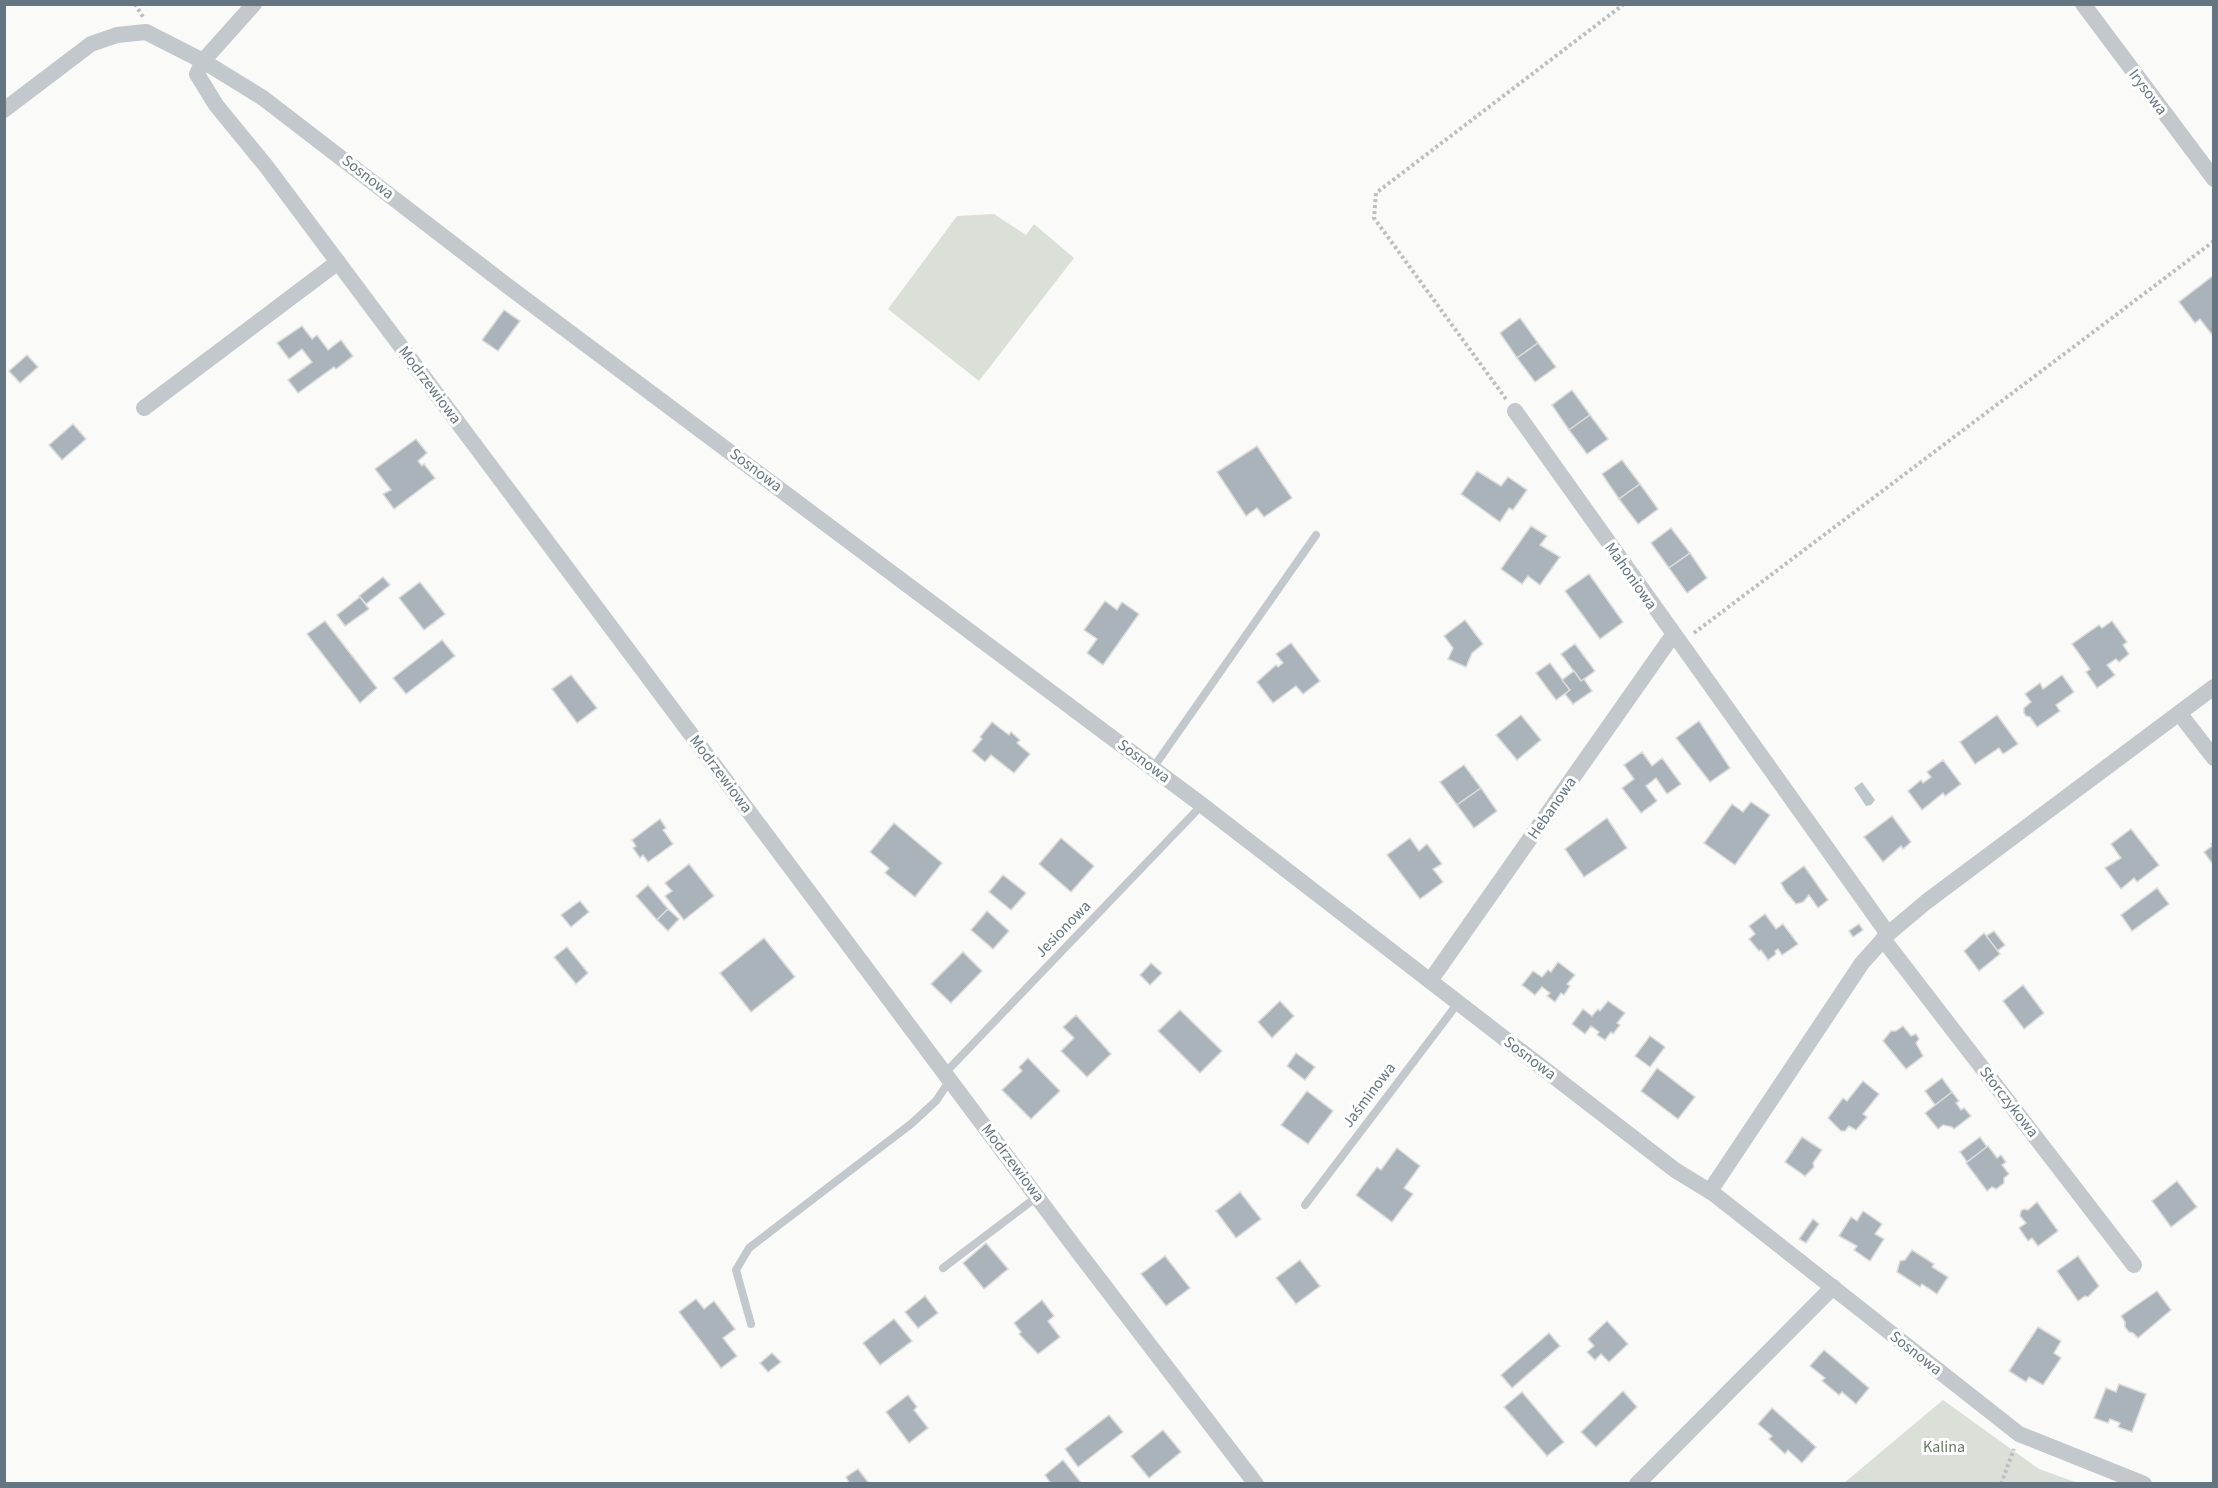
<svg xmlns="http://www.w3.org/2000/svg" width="2218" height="1488" font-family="'Source Sans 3',sans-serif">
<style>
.green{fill:#dadfd7}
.water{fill:#bbc7cb}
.building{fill:#aab3b9;stroke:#dcdcda;stroke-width:1.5}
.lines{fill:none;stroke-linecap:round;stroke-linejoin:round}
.path{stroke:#bbbfc2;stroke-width:4;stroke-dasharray:3 3;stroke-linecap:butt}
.service{stroke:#c3c8cc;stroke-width:8}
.minor{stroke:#c3c8cc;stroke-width:16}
.labels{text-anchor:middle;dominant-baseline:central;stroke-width:6;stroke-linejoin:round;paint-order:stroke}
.street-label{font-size:16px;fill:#657683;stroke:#fff}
.park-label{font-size:16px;fill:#687a64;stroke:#fff}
</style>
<rect width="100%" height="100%" fill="#fafaf8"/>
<g class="green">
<polygon points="994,214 1026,235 1034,224 1074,258 979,381 888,309 957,216"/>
<polygon points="1943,1400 2039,1469 2078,1483 1844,1483"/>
</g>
<polygon class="water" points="1862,782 1875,800 1871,805 1866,806 1854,788"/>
<g class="building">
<polygon points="2214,275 2214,335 2213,336 2200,319 2195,323 2179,302"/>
<polygon points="504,310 520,321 498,351 482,340"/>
<polygon points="1520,318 1538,343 1517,358 1500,333"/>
<polygon points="302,326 312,339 317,335 328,350 341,340 353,356 336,369 334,367 298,393 288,380 312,362 302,349 289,359 277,343"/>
<polygon points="1538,343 1556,367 1535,382 1517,358"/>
<polygon points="27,355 38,367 20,383 9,371"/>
<polygon points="1572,390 1590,415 1569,430 1552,405"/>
<polygon points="1590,415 1608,439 1587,454 1569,430"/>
<polygon points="73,424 86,439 62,460 49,445"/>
<polygon points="416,439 427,453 418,461 422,466 424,464 435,478 394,509 383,494 391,490 375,469"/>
<polygon points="1257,446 1292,498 1264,517 1257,508 1246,516 1217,472"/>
<polygon points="1622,460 1640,484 1619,499 1602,474"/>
<polygon points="1477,471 1501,486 1508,477 1527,490 1513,510 1509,508 1500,522 1461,494"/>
<polygon points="1640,484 1658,509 1638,524 1619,499"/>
<polygon points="1531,526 1547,536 1540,545 1560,557 1540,585 1528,576 1522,584 1501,569"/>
<polygon points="1671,528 1690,553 1669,568 1651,543"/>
<polygon points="1690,553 1707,578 1687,593 1669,568"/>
<polygon points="1589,574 1623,622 1600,639 1565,591"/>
<polygon points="383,577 390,585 366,604 359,596"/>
<polygon points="420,582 445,614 424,630 399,598"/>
<polygon points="360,597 369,609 345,626 337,615"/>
<polygon points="1105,601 1117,610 1122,602 1139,614 1103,665 1087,653 1097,639 1084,630"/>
<polygon points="1465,620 1483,644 1472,653 1466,667 1448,659 1453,648 1444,636"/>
<polygon points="325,621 377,688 360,703 307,634"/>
<polygon points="2112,621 2127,642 2123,645 2129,654 2119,662 2116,659 2107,665 2115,675 2097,688 2086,672 2090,669 2072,644 2099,625 2102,628"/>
<polygon points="442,640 455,656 406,694 393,678"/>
<polygon points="1291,643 1320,681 1303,694 1296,686 1273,703 1257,682 1276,665 1278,667 1283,663 1276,654"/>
<polygon points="1575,644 1595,671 1581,681 1561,654"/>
<polygon points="1550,663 1570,690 1556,700 1536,673"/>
<polygon points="1574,671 1581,681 1584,679 1592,691 1573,704 1565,694 1570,690 1562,680"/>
<polygon points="571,675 597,708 577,723 552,689"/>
<polygon points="2062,675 2074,692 2056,705 2060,711 2037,727 2030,717 2026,716 2024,713 2024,708 2031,702 2025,694 2040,683 2043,689"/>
<polygon points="1521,715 1541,740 1517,760 1496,735"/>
<polygon points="1997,715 2018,744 2003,754 1999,748 1975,764 1960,742"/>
<polygon points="1699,721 1730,768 1710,782 1676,738"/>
<polygon points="992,722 1009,735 1011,732 1020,740 1017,743 1030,754 1014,773 991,755 985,762 972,751 982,739 980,737"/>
<polygon points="1642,752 1652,766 1662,758 1681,784 1667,794 1656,778 1646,786 1657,801 1641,813 1622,788 1634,779 1624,765"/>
<polygon points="1943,760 1961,784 1945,796 1943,793 1922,810 1908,791 1921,780 1923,783 1931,777 1927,772"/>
<polygon points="1464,765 1481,788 1457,805 1440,782"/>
<polygon points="1481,788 1497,811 1474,828 1457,805"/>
<polygon points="1751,802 1770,815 1735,865 1704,843 1732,804 1743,812"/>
<polygon points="1892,816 1911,842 1903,849 1901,846 1883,862 1864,837"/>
<polygon points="1607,818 1627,848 1584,877 1565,849"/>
<polygon points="660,819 666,828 663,830 673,844 648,862 643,855 640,858 633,848 636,846 632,840"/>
<polygon points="894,823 942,863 915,897 885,873 889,868 870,852"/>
<polygon points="2131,829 2159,865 2137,882 2134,878 2121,889 2105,868 2121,858 2111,844"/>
<polygon points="1061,838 1094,866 1071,892 1039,864"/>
<polygon points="1410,838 1419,851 1427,844 1442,864 1433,869 1443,882 1420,899 1387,855"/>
<polygon points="2214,842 2214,866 2204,852 2212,846 2211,844"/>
<polygon points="689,864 714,896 684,920 665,896 672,891 665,883"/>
<polygon points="1804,866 1828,900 1818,908 1809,895 1803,902 1796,904 1786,892 1781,883"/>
<polygon points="1003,875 1026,893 1011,910 989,892"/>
<polygon points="648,885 668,909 657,920 636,896"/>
<polygon points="2157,888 2169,904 2132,931 2121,915"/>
<polygon points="580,901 589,912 571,927 561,915"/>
<polygon points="668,909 679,919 668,931 657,920"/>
<polygon points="987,911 1009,931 993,949 971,930"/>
<polygon points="1765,914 1776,929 1783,924 1798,944 1782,955 1778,949 1775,951 1776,954 1768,960 1761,950 1759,951 1749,939 1755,934 1749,926"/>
<polygon points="1859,924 1863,930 1853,937 1849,931"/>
<polygon points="1994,931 2005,945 1997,951 1986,936"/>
<polygon points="1984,933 2000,954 1979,971 1964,951"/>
<polygon points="764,938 795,977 751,1012 720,973"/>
<polygon points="567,947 588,973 576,984 554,957"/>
<polygon points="963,952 982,971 951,1003 931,984"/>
<polygon points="1558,962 1575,975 1567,984 1570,986 1564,995 1561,993 1555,1002 1547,996 1550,993 1542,987 1535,995 1522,985 1533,971 1542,977 1548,970 1551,972"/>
<polygon points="1151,963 1162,973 1150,985 1140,975"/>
<polygon points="2023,985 2044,1013 2024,1029 2003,1001"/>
<polygon points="1280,1001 1294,1016 1272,1038 1258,1022"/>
<polygon points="1608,1001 1625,1013 1617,1023 1620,1025 1613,1034 1611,1032 1605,1040 1597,1035 1599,1032 1591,1026 1585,1034 1572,1024 1583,1009 1592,1016 1598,1009 1600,1011"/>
<polygon points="1180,1010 1222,1051 1200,1073 1158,1031"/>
<polygon points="1076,1015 1111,1054 1087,1077 1061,1051 1074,1038 1063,1027"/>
<polygon points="1903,1026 1911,1036 1916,1034 1919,1039 1916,1043 1923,1056 1906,1069 1883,1041 1891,1031 1896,1031"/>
<polygon points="1650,1036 1665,1047 1650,1067 1635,1056"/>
<polygon points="1296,1053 1315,1067 1305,1080 1287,1066"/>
<polygon points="1028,1058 1060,1091 1031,1119 1002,1090 1022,1071 1019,1067"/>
<polygon points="1657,1068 1695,1097 1678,1119 1641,1091"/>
<polygon points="1942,1078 1952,1092 1935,1105 1925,1091"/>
<polygon points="1863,1081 1879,1094 1863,1114 1867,1117 1856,1130 1849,1126 1845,1131 1841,1131 1828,1118 1843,1098 1847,1101"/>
<polygon points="1307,1091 1333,1111 1308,1144 1281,1125"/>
<polygon points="1952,1092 1959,1101 1956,1103 1961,1110 1964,1108 1971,1116 1954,1129 1952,1127 1943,1125 1938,1129 1925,1113"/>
<polygon points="1802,1137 1822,1150 1813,1163 1814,1167 1805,1176 1785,1162"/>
<polygon points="1980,1137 1987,1147 1967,1162 1960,1152"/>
<polygon points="1988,1146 1997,1158 2001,1155 2006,1162 2002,1165 2009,1174 2004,1178 2004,1183 1996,1189 1992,1187 1987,1191 1966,1163"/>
<polygon points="1397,1148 1420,1166 1404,1188 1413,1194 1392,1222 1356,1195 1377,1167 1381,1170"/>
<polygon points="2177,1181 2197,1207 2171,1227 2152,1201"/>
<polygon points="1240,1192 1261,1219 1236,1238 1216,1211"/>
<polygon points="2037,1202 2058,1231 2038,1246 2032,1238 2028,1241 2019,1228 2026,1223 2020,1216 2021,1211 2024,1209 2028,1210"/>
<polygon points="1863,1211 1882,1224 1875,1234 1884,1239 1870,1261 1854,1250 1857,1246 1839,1236 1851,1217 1857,1221"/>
<polygon points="1813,1219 1819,1224 1806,1243 1799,1239"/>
<polygon points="986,1243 1008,1269 984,1289 963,1263"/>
<polygon points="1912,1250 1934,1264 1932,1267 1948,1277 1937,1294 1922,1284 1920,1287 1897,1272 1900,1261 1905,1260"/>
<polygon points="1165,1256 1190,1288 1166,1306 1141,1274"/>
<polygon points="2078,1256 2099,1286 2088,1297 2085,1296 2078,1301 2057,1271"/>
<polygon points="1300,1260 1320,1286 1296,1304 1276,1278"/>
<polygon points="2157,1291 2171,1310 2138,1338 2133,1333 2129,1332 2125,1327 2125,1322 2121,1316"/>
<polygon points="925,1296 938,1313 918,1328 905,1312"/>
<polygon points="696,1299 704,1309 714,1301 735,1329 723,1338 737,1356 721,1368 679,1312"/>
<polygon points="1042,1300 1054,1316 1048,1321 1060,1337 1038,1354 1019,1334 1021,1332 1014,1323"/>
<polygon points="894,1319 912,1341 880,1365 863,1343"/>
<polygon points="1607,1321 1628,1344 1609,1362 1601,1354 1595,1360 1587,1352 1594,1346 1588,1339"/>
<polygon points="2038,1327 2061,1341 2054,1353 2061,1358 2043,1385 2029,1377 2026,1382 2009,1371"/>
<polygon points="1549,1333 1560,1346 1512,1388 1501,1375"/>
<polygon points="1824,1350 1869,1388 1856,1404 1842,1392 1839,1395 1822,1381 1825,1378 1810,1366"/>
<polygon points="772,1353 781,1362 768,1372 760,1363"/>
<polygon points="2119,1384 2146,1394 2132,1432 2118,1427 2120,1423 2110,1419 2108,1423 2094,1418 2106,1388 2116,1392"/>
<polygon points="1623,1391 1637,1407 1596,1447 1581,1432"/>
<polygon points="1522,1392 1564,1442 1547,1456 1504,1407"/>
<polygon points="908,1395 917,1407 914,1410 928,1428 909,1443 886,1412"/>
<polygon points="1772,1408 1816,1447 1802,1463 1788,1450 1785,1454 1769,1439 1772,1436 1758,1424"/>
<polygon points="1109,1415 1123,1432 1078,1467 1065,1449"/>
<polygon points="1163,1430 1181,1452 1149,1478 1131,1456"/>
<polygon points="1063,1460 1082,1484 1051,1484 1045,1475"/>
<polygon points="858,1469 868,1482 866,1484 850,1484 846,1477"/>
</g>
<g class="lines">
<g class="path">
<polyline points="135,4 143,17"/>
<polyline points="1506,399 1374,218 1376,193 1624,4"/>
<polyline points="1694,633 2214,241"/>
<polyline points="2001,1484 2014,1449"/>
</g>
<g class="service">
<polyline points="1153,768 1316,535"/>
<polyline points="945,1073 1202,805"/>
<polyline points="1305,1205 1458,1003"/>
<polyline points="943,1268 1038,1196"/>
<polyline points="751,1324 736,1270 749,1248 911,1124 936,1101 950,1080"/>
</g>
<g class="minor">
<polyline points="254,4 203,61 197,74 216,105 266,166 1076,1249 1256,1484"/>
<polyline points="2083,4 2214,179"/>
<polyline points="4,110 91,44 117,35 146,32 203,61 263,98 505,284 1202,805 1675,1170 1714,1194 2019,1434 2144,1484"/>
<polyline points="144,408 338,262"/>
<polyline points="1515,411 1888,934"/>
<polyline points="2179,713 2214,758"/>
<polyline points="1883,939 2134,1265"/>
<polyline points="1430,981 1673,635"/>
<polyline points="1710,1191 1862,963 1888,934 1926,902 2214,687"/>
<polyline points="1637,1484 1833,1287"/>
</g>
</g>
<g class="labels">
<g class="street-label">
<text transform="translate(2148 92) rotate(53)">Irysowa</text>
<text transform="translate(368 177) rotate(38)">Sosnowa</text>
<text transform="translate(430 385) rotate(53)">Modrzewiowa</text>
<text transform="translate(756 470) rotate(37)">Sosnowa</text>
<text transform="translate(1631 576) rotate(55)">Mahoniowa</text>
<text transform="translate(1144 761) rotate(37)">Sosnowa</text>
<text transform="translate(721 774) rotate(53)">Modrzewiowa</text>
<text transform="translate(1552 808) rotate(-55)">Hebanowa</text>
<text transform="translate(1063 929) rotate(-46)">Jesionowa</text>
<text transform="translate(1530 1058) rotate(37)">Sosnowa</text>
<text transform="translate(1369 1095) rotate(-53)">Jaśminowa</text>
<text transform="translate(2009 1102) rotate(52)">Storczykowa</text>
<text transform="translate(1013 1163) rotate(53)">Modrzewiowa</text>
<text transform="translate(1916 1353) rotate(38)">Sosnowa</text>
</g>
<g class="park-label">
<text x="1944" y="1447">Kalina</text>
</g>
</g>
<rect width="2218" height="1488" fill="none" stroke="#657683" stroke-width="12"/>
</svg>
